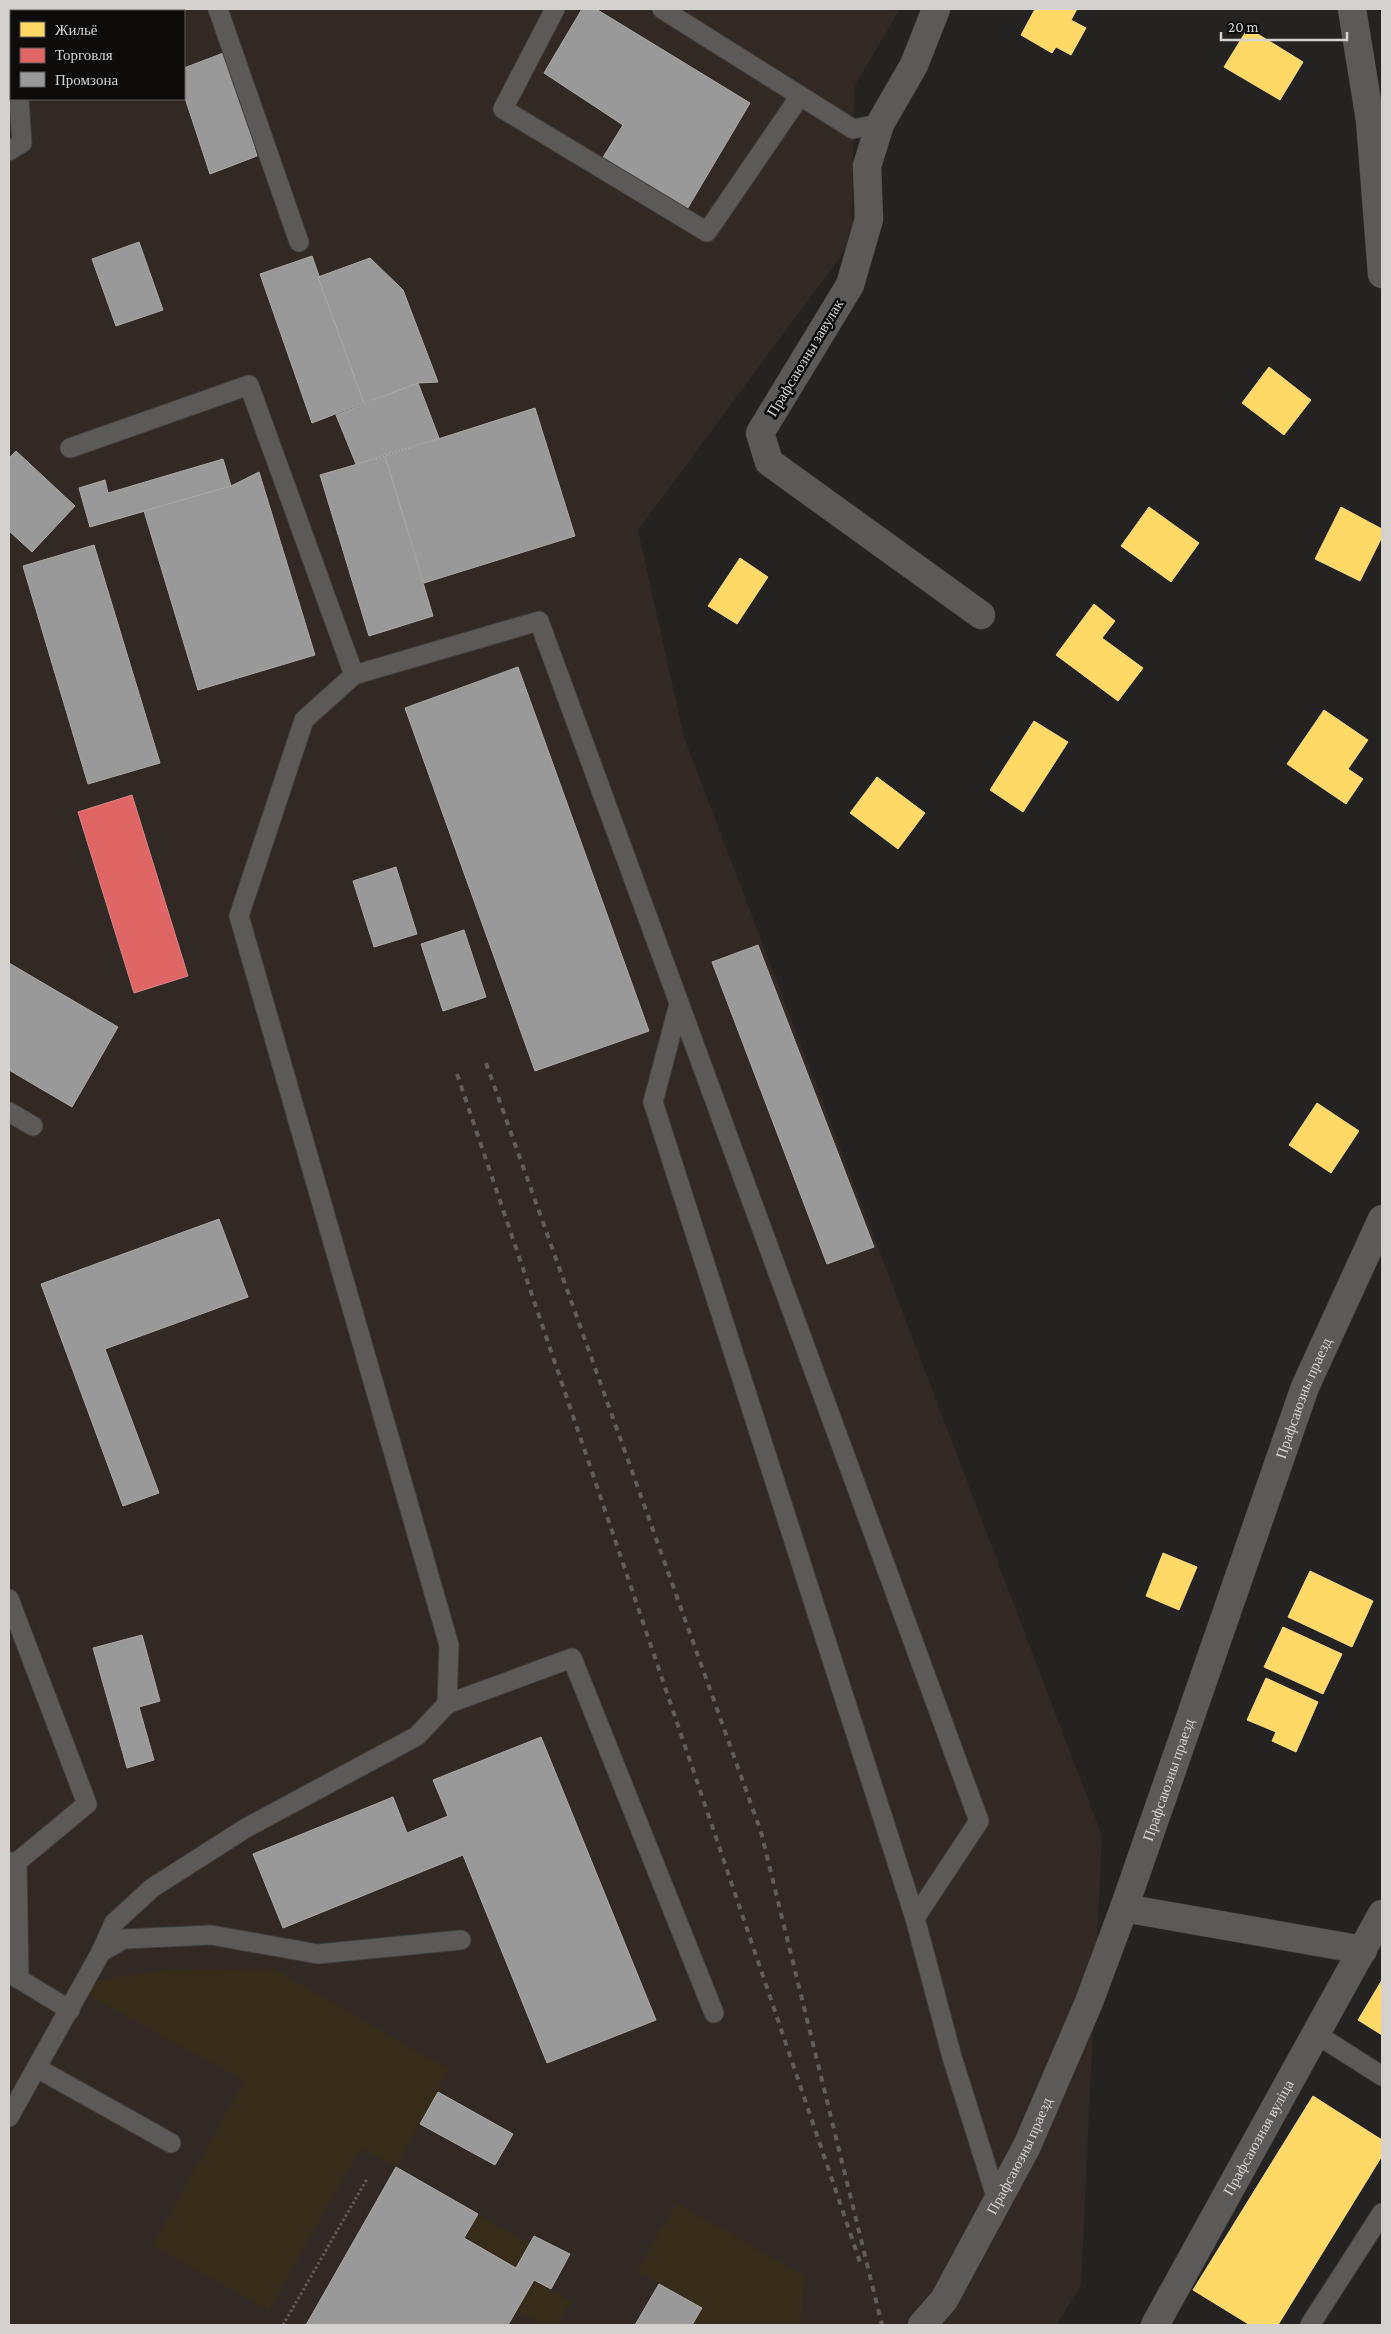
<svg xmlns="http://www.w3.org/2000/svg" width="1391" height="2334" font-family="'Crimson Pro',serif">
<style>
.built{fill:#322824;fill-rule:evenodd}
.green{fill:#372c1a}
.homes{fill:#ffd966;stroke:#f2d786}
.shops{fill:#e06666;stroke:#dc8686}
.industry{fill:#999;stroke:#abaaa9}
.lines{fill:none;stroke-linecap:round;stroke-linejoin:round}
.lane-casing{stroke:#413f3e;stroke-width:21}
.street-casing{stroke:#413f3e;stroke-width:29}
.path{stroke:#5d5b5b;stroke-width:3;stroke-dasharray:2.5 2.5;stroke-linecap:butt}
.lane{stroke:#5c5a59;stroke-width:19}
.street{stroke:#5c5a59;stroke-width:28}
.rail{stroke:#5f5e5c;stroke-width:4;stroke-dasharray:6 6;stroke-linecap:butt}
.labels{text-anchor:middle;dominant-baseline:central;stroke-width:5;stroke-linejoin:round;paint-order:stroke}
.street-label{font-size:15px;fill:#d4d1cf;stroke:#0e0c0b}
</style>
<rect width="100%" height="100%" fill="#252321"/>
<path class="built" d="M9 9H900L854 87 852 241 638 530 684 737 1102 1836 1081 2285 1057 2325H9ZM11 11H184V99H11Z"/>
<g class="green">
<polygon points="275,1969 449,2070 396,2167 361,2148 269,2311 152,2245 244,2081 68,1984 166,1970"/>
<polygon points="676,2203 805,2276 800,2325 692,2325 702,2308 637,2271"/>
<polygon points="478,2214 530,2244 516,2268 464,2238"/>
<polygon points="534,2280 572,2301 557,2325 544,2325 517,2310"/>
</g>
<g class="homes">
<polygon points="1035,9 1077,9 1071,20 1086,28 1071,55 1056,47 1052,53 1021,35"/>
<polygon points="1248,28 1303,62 1280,100 1224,67"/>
<polygon points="1269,367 1311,400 1284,435 1242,403"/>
<polygon points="1149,507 1199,543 1171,582 1121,546"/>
<polygon points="1341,507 1382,529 1382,537 1360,581 1315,559"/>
<polygon points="740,558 768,577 737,624 708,606"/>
<polygon points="1094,604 1115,621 1102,638 1143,668 1118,701 1056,655"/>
<polygon points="1324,710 1368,740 1348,769 1363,779 1346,804 1287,764"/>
<polygon points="1034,721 1068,742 1023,812 990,790"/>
<polygon points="877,777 925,813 898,849 850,813"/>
<polygon points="1317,1103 1359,1131 1331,1173 1289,1145"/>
<polygon points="1163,1553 1197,1567 1179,1610 1146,1596"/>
<polygon points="1310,1571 1373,1601 1352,1647 1288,1617"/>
<polygon points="1283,1627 1342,1654 1323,1694 1264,1667"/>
<polygon points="1266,1678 1318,1702 1296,1752 1272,1741 1276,1732 1247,1720"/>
<polygon points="1382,1980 1382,2035 1358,2020"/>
<polygon points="1313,2096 1382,2140 1382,2156 1278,2325 1250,2325 1193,2290"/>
</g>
<polygon class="shops" points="132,795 188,976 134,993 78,812"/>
<g class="industry">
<polygon points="582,9 596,9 750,103 686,211 602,159 623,125 544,73"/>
<polygon points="226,52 257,156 210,174 184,95 184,68"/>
<polygon points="139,242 163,310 116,326 92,259"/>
<polygon points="312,256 364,403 312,423 260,274"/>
<polygon points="370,258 403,290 438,382 418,383 364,403 318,277"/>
<polygon points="418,383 439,438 356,464 336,415"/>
<polygon points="535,408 575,536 424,583 385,456"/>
<polygon points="16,451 75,506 32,552 9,531 9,458"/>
<polygon points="385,456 433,616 369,636 320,475"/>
<polygon points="223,459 231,486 90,527 79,488 105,480 108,493"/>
<polygon points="259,472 315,655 198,690 144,511 231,486"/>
<polygon points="94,545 160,763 88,784 23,566"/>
<polygon points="518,667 649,1031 535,1071 405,708"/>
<polygon points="396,867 417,934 374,947 353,881"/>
<polygon points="464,930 486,997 443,1011 421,944"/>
<polygon points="758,945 874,1247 827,1264 712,962"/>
<polygon points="9,963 118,1027 72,1107 9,1070"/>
<polygon points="219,1219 248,1297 105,1349 159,1493 123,1506 41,1284"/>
<polygon points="142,1635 160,1701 139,1707 154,1760 127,1768 93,1648"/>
<polygon points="541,1737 656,2020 547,2063 463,1855 283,1928 253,1854 393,1797 407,1833 448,1816 433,1780"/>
<polygon points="438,2092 513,2134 495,2165 420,2124"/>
<polygon points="396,2167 478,2214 464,2238 516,2268 534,2236 570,2254 551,2289 534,2280 508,2325 306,2325"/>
<polygon points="659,2284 702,2308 692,2325 635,2325"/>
</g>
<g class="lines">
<defs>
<g id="lane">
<polyline points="14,9 14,11"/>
<polyline points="218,9 299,242"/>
<polyline points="555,9 503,109 707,232 800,96"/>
<polyline points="662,9 853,129 880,124"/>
<polyline points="9,151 22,143 19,99"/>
<polyline points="70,448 249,385 354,675"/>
<polyline points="679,1004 653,1102 915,1918"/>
<polyline points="9,1112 33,1126"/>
<polyline points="9,1599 87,1804 17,1862 9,1862"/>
<polyline points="447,1704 572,1658 714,2013"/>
<polyline points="17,1862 19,1979"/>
<polyline points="101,1952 114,1923 152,1888 246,1828 417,1736 447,1704 449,1645 239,916 304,720 354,675 539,621 979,1821 915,1918 952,2057 997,2200"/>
<polyline points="9,1973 70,2010"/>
<polyline points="1316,2034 1382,2076"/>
<polyline points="37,2068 171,2143"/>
<polyline points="9,2117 101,1952 124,1939 211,1935 318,1954 461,1940"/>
<polyline points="1310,2325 1382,2213"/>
</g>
<g id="street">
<polyline points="936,9 914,65 880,124 867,166 869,219 850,285 760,433 769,462 981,615"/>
<polyline points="1352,9 1370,120 1382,274"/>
<polyline points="1124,1908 1363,1950"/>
<path id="s1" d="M922 2325 944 2300 1027 2146 1089 2002 1124 1908 1305 1387 1382 1219"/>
<path id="s2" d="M1155 2325 1382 1914"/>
</g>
</defs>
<use href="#lane" class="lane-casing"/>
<use href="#street" class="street-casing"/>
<polyline class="path" points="283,2325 367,2179"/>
<use href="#lane" class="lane"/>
<use href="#street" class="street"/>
<g class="rail">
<polyline points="486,1063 761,1832 882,2325"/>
<polyline points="457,1074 860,2262"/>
</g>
</g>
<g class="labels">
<g class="street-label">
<text transform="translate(805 358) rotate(-59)">Прафсаюзны завулак</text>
<text stroke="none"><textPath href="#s1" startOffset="1006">Прафсаюзны праезд</textPath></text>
<text stroke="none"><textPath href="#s1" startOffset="601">Прафсаюзны праезд</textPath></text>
<text stroke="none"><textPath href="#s2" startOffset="214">Прафсаюзная вуліца</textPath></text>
<text stroke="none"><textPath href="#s1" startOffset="196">Прафсаюзны праезд</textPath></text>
</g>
</g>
<rect width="1391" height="2334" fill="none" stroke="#d4d1cf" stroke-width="20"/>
<rect x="10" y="10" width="175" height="90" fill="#0e0c0b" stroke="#5d5b59"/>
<rect x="20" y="22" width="25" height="15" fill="#ffd966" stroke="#5d5b59"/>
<text x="55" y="35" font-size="15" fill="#d4d1cf">Жильё</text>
<rect x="20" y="48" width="25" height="15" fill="#e06666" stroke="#5d5b59"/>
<text x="55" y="60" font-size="15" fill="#d4d1cf">Торговля</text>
<rect x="20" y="72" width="25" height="15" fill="#999999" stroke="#5d5b59"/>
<text x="55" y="85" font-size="15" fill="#d4d1cf">Промзона</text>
<path d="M1221 32v8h126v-8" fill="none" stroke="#d4d1cf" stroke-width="2.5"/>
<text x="1228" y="32" font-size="15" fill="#d4d1cf" stroke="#0e0c0b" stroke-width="4" paint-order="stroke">20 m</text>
</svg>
